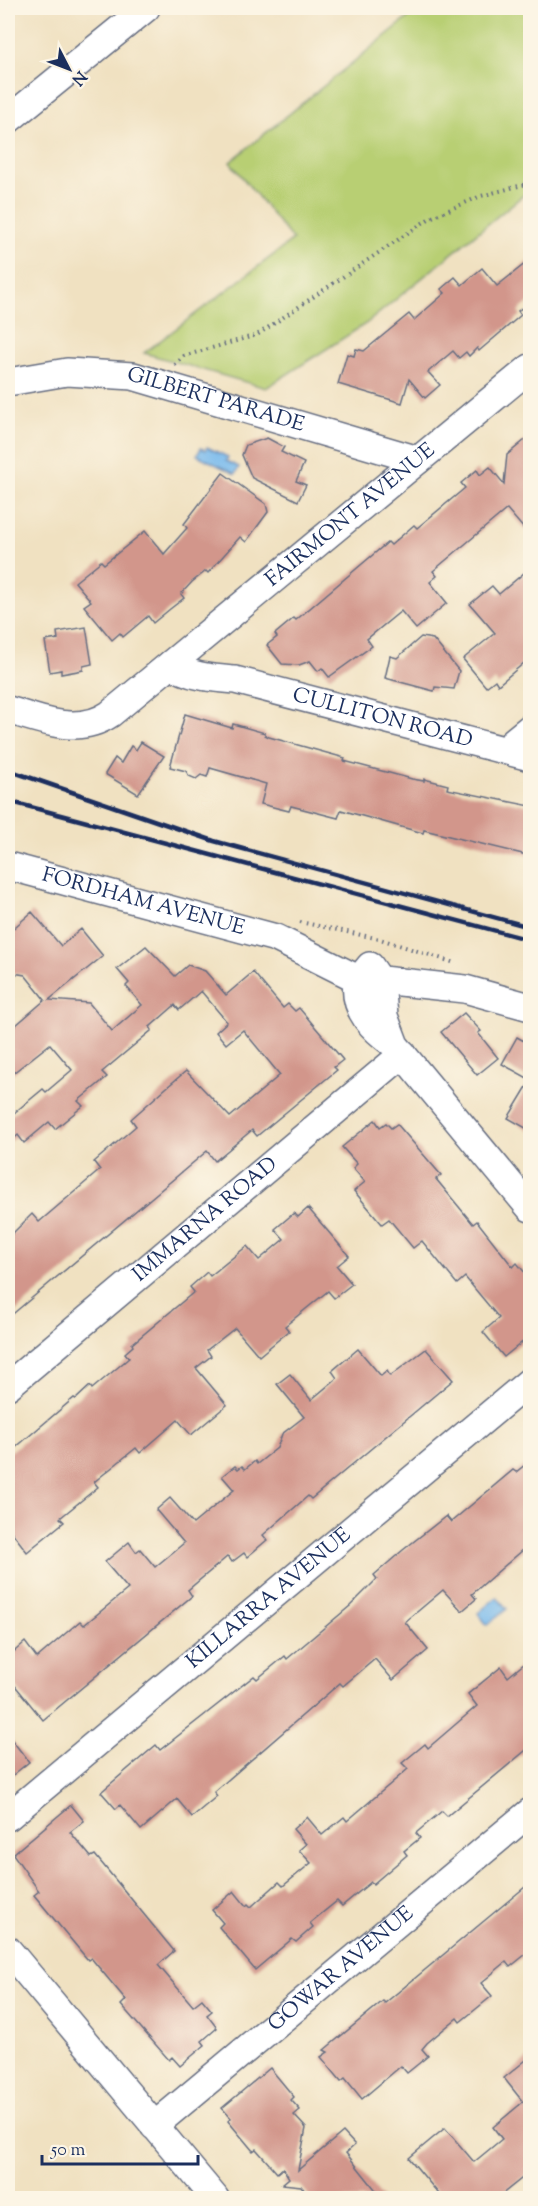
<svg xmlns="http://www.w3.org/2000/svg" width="538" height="2206" font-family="'Sorts Mill Goudy',serif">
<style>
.green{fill:#b8cf73;stroke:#6a7f68;stroke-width:1.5}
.water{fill:#78baed;stroke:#4a74a6;stroke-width:1.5}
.building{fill:#d2968b}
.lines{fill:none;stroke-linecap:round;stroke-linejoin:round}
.minor-casing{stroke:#666d81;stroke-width:30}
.path{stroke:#666d81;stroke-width:4;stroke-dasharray:1.5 4.5;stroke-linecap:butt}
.minor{stroke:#fff;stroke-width:27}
.rail{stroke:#1b2f5e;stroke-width:4.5}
.labels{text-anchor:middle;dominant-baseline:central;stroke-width:4.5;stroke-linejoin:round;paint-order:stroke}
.street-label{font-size:21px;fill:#1b2f5e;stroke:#fcf5e5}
</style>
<rect width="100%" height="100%" fill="#fcf5e5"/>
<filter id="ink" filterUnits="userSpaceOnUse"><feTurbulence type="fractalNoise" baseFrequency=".0167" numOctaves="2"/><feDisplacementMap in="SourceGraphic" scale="12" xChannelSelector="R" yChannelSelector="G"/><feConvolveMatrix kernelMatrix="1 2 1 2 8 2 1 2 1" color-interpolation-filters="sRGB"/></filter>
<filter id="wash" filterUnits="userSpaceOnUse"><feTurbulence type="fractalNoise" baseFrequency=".008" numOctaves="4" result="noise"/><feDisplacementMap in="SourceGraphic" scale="24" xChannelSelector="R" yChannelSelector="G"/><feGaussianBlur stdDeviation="1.35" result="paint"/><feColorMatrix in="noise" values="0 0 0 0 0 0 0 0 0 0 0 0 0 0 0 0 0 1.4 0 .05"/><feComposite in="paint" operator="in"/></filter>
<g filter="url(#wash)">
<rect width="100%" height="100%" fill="#f0e1c1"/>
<polygon class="green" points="420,8 530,8 530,195 526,193 367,323 266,388 144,353 293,240 230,162"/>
<g class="water">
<polygon points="207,447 228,457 226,461 239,467 235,474 197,455 201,448 206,450"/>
<polygon points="497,1597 507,1609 487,1625 478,1613"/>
</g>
<g id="blocks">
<g class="building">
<polygon points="531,259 531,301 518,311 521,315 479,351 477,348 469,356 466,352 459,358 453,351 428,372 440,385 425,398 409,379 402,403 338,384 347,354 354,356 356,349 364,351 409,314 414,320 445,293 441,289 455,277 462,285 482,268 497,286"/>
<polygon points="531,435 531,537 507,509 433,571 437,576 430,582 447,603 416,629 401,611 367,639 372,646 329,677 322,668 318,671 310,661 299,665 282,664 267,645 277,637 275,634 294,618 296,620 388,542 391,545 414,525 417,528 465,488 461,483 477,470 480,475 490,467 504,484 507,455"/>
<polygon points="267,438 284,447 281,452 304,463 296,481 306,485 298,501 252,478 242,455 246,445"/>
<polygon points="223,473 266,504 268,512 246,542 240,537 208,573 206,571 192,582 181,594 184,598 170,609 153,623 148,616 123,637 120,633 112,640 84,606 91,601 75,582 101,561 104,564 145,531 164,554 187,528 184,524"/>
<polygon points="531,567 531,657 498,685 495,680 486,687 463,659 495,633 470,604 492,586 499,594"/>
<polygon points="86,627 92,664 83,666 83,670 61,674 61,670 50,672 45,641 58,639 57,632"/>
<polygon points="421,637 433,639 459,671 454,689 435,687 434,691 385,678 390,656 397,658"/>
<polygon points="185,714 232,728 233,724 265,733 265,735 269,737 345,758 344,761 412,779 424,781 424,779 448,785 447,789 531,806 531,856 424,830 423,833 341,810 338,818 291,806 289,811 261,804 266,784 210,768 207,777 201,775 196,779 189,776 186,771 170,767"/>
<polygon points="141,742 164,756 138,794 105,774 115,758 121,763 131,746 136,750"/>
<polygon points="32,912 61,946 81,929 103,956 49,1000 89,1003 112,1031 142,1005 126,986 129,983 117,969 146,946 175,976 188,965 205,971 226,995 253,972 283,1008 288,1004 295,1011 299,1008 343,1060 334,1067 337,1070 257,1136 252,1130 215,1161 207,1151 8,1318 8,1238 32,1214 39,1222 100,1170 94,1162 136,1126 131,1119 166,1088 186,1071 230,1117 280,1075 243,1030 226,1044 216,1032 227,1022 201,991 179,1010 175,1005 150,1027 152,1030 102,1072 107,1077 78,1101 83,1106 55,1129 49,1122 24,1143 18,1135 8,1144 8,1118 43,1089 46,1092 72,1070 50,1044 8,1077 8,1032 45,1000 25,975 8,972 8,933"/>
<polygon points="464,1013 481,1031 478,1033 498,1058 477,1075 441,1032"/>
<polygon points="517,1037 531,1045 531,1080 502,1064"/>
<polygon points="531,1080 531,1131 508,1118"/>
<polygon points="375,1120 380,1127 386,1123 391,1128 397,1124 441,1175 436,1179 473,1224 477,1221 513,1267 517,1263 531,1280 531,1335 504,1357 483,1332 499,1318 465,1277 457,1284 422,1241 413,1248 389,1219 382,1224 354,1191 365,1182 353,1168 357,1164 342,1147"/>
<polygon points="308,1208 349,1256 337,1266 352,1284 334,1298 328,1291 285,1326 289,1331 259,1356 235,1328 207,1350 211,1356 196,1368 227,1405 191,1435 178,1420 140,1453 136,1448 94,1482 98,1487 60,1518 64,1522 27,1552 8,1527 8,1454 74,1398 76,1399 90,1386 92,1389 129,1358 125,1353 133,1346 132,1344 194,1292 190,1287 207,1272 210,1276 247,1246 259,1260 284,1239 275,1229 294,1213 298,1217"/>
<polygon points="358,1349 381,1376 387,1371 390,1376 426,1349 453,1380 311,1499 308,1496 263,1535 267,1540 247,1557 244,1553 232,1562 228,1556 188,1590 192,1596 43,1720 8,1677 8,1657 25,1642 37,1658 80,1621 84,1625 128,1589 105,1562 129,1542 136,1552 140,1549 155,1567 184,1543 156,1510 170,1498 193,1524 234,1490 222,1476 235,1466 238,1469 242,1466 245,1469 255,1461 257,1464 277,1448 282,1434 304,1417 277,1384 290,1374 311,1400 337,1378 332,1371"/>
<polygon points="531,1460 531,1543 472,1594 476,1599 462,1611 443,1590 405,1622 428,1650 393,1680 375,1659 343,1686 340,1683 214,1792 217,1796 192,1817 177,1799 141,1830 120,1805 116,1809 101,1792 156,1745 160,1750 254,1676 257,1679 285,1656 287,1659 350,1606 377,1579 374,1575 403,1550 446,1516 451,1522 513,1470 516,1472"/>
<polygon points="531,1658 531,1746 447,1816 442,1811 416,1833 420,1838 404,1851 407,1855 373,1884 371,1882 342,1906 337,1901 310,1923 313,1927 296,1942 292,1939 255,1970 219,1927 223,1923 212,1910 234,1891 246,1906 248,1904 251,1907 279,1882 283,1886 311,1863 299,1850 306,1844 293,1829 307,1817 322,1835 344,1817 347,1821 408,1769 402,1763 425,1744 428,1748 477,1706 468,1694 501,1667 508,1677"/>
<polygon points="8,1735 29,1762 8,1779"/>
<polygon points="71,1805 84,1821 70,1832 91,1857 95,1855 174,1951 158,1965 193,2006 202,1999 212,2011 207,2015 217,2028 202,2041 205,2045 180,2066 172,2057 169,2060 121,2005 126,2000 91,1958 88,1960 34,1895 39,1891 13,1854"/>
<polygon points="531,1882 531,1950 510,1967 506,1962 481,1983 492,1996 460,2022 457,2018 427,2043 422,2049 428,2056 407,2073 401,2066 362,2099 345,2078 341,2081 321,2057 328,2052 324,2050 383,2001 385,2003"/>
<polygon points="531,2056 531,2171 496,2199 443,2199 409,2158 445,2128 474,2162 502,2139 493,2127 523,2102 504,2078"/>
<polygon points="270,2068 294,2097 291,2100 300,2110 294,2115 306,2128 298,2170 343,2132 355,2145 346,2153 383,2199 312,2199 301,2186 282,2184 289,2178 283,2168 277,2173 256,2149 253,2151 228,2121 231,2118 222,2108"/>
</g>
</g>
</g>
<g filter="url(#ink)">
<use href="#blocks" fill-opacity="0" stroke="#666d81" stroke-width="1.5"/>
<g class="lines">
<defs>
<g id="minor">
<polyline points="8,120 146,8"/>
<path id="s1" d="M8 382 67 372 133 376 418 460"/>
<path id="s2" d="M171 664C190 677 212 678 235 680L530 757"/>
<path id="s3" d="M8 710C42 720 78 736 110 714L530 368"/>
<polyline points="509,751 514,741 530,728"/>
<path id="s4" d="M8 866 276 938 354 977 465 989 530 1007"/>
<path d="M395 1045C374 1030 353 1011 357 982L370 966 381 982 384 1016 395 1045 530 1208"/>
<path id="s5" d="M8 1386 403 1054"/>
<path id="s6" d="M8 1817 530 1381"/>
<polyline points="8,1950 215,2198"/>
<path id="s7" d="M154 2126 530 1812"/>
</g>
</defs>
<use href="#minor" class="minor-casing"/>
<g class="path">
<polyline points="175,365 184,356 257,335 430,218 481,196 530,183"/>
<polyline points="300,922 380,939 455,963"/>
</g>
<use href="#minor" class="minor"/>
<g class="rail">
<polyline points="8,770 214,841 530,927"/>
<polyline points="8,801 530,940"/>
</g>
</g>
</g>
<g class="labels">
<g class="street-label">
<text stroke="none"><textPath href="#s1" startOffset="212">GILBERT PARADE</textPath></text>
<text stroke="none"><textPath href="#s3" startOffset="418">FAIRMONT AVENUE</textPath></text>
<text stroke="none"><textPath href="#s2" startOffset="219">CULLITON ROAD</textPath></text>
<text stroke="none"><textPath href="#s4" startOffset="140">FORDHAM AVENUE</textPath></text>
<text stroke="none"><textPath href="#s5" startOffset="258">IMMARNA ROAD</textPath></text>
<text stroke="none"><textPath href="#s6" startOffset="340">KILLARRA AVENUE</textPath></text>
<text stroke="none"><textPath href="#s7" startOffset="244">GOWAR AVENUE</textPath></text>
</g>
</g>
<rect width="538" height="2206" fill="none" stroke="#fcf5e5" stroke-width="30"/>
<g transform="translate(69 69) rotate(132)" stroke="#fcf5e5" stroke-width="4.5" paint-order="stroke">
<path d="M0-4.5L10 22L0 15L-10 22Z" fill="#1b2f5e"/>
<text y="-9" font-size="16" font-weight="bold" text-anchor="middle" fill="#1b2f5e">N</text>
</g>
<path d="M42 2155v9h156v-9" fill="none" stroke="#1b2f5e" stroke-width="3"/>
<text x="51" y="2155" font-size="18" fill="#1b2f5e" stroke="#fcf5e5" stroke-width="4.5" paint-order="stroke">50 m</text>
</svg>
